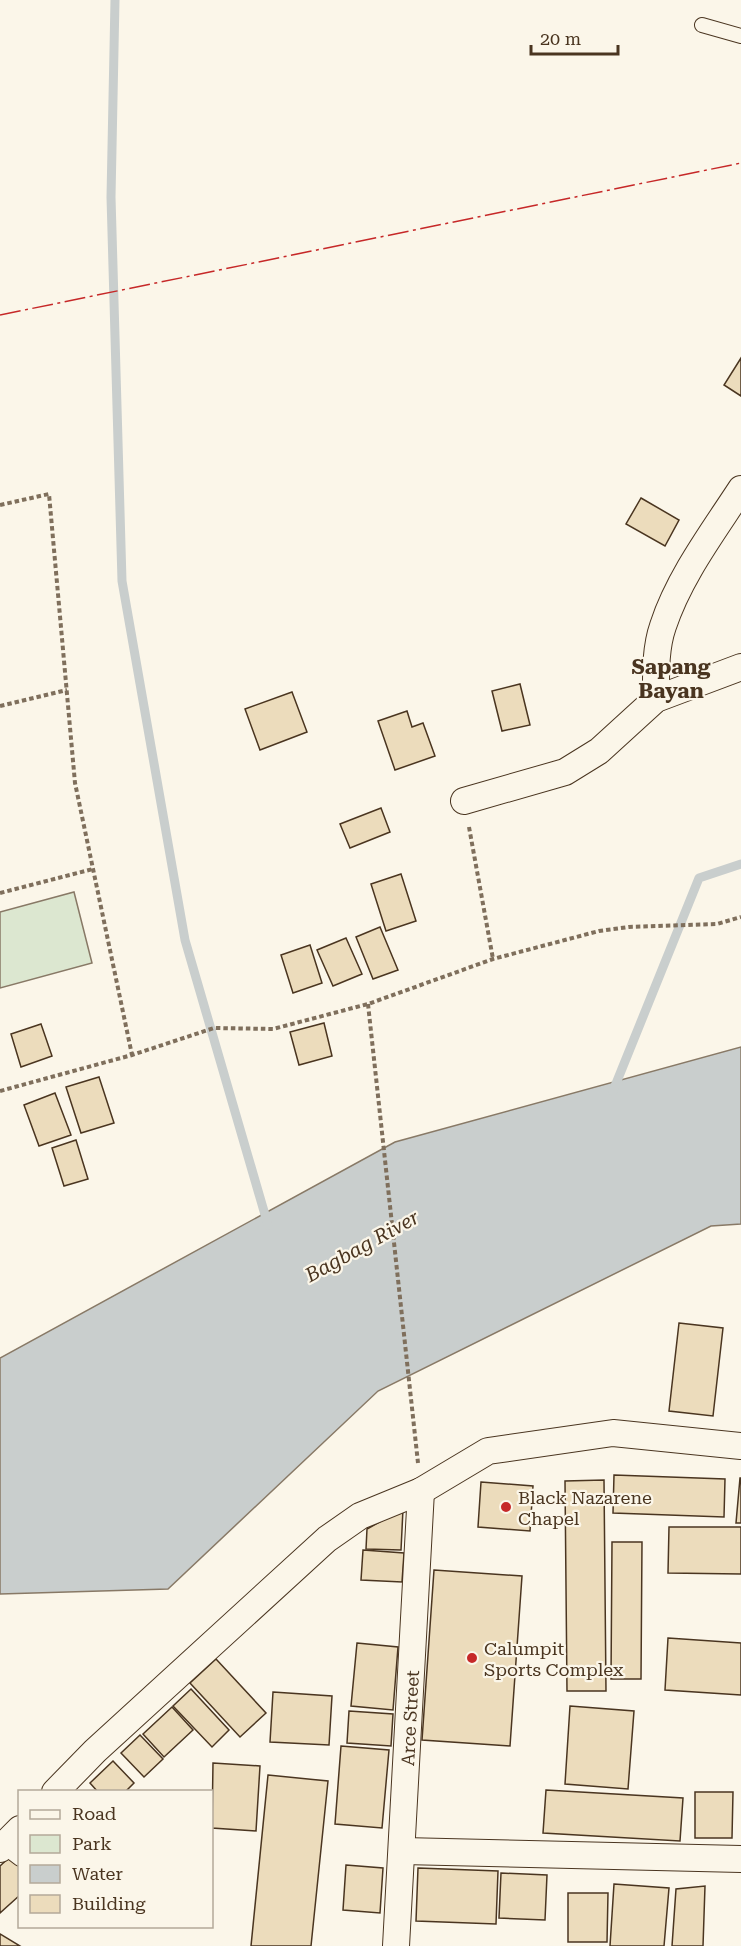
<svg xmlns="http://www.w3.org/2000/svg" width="741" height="1946" font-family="'Roboto Serif',serif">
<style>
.green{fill:#dce7d0;stroke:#887966;stroke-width:1.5}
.water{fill:#c9cecd;stroke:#887966;stroke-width:1.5}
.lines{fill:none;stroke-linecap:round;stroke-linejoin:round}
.stream{stroke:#c9cecd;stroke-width:9}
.building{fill:#ecdcbc;stroke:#4a3520;stroke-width:1.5}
.lane-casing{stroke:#4a3520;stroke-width:16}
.street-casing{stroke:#4a3520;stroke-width:28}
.path{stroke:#7f6f5c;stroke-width:4;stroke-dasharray:4.5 3;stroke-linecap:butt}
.lane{stroke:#fbf6e9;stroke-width:14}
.street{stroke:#fbf6e9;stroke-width:26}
.power{stroke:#c62828;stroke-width:1.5;stroke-dasharray:21 4.5 3 4.5;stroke-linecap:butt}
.poi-dot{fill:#c62828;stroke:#fbf6e9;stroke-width:2}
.labels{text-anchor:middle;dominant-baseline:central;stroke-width:4.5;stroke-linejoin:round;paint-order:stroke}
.poi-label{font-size:18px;fill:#4a3520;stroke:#fbf6e9;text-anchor:start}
.street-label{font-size:18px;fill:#4a3520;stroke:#fbf6e9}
.water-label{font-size:20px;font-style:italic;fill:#4a3520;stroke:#fbf6e9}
.quarter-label{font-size:21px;font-weight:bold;fill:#4a3520;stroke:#fbf6e9}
</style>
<rect width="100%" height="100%" fill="#fbf6e9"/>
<polygon class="green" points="74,892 92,963 0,988 0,912"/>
<polygon class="water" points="741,1047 741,1224 711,1226 378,1391 168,1589 0,1594 0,1358 395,1142"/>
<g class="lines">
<g class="stream">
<polyline points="115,0 111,197 122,581 185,940 268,1225"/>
<polyline points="613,1091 699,878 741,864"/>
</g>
</g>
<g class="building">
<polygon points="741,358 741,396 724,385"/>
<polygon points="641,498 679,520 665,546 626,524"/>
<polygon points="520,684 530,725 502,731 492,691"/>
<polygon points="292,692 307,732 260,750 245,709"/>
<polygon points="407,711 412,727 423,723 435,756 395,770 378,721"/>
<polygon points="381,808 390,832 350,848 340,824"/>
<polygon points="401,874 416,921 386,931 371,884"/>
<polygon points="380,927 398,970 373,979 356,937"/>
<polygon points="346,938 362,974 333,986 317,950"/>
<polygon points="310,945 322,983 293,993 281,955"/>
<polygon points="324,1023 332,1056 299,1065 290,1032"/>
<polygon points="41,1024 52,1056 21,1067 11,1034"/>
<polygon points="99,1077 114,1123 81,1133 66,1087"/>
<polygon points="55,1093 71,1135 39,1146 24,1105"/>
<polygon points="76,1140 88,1179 64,1186 52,1148"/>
<polygon points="679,1323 723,1328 713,1416 669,1411"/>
<polygon points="614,1475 725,1479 724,1517 613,1513"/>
<polygon points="740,1478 741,1478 741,1523 736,1523"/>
<polygon points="604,1480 606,1691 567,1691 565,1481"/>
<polygon points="481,1482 533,1486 530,1531 478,1527"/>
<polygon points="403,1509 401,1550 366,1549 367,1529"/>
<polygon points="669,1527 741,1527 741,1574 668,1573"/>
<polygon points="612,1542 642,1542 641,1679 611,1679"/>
<polygon points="363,1550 404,1553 402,1582 361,1580"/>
<polygon points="434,1570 522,1576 510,1746 422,1740"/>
<polygon points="668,1638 741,1643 741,1695 665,1690"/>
<polygon points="357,1643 398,1647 393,1710 351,1706"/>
<polygon points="216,1659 266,1713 240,1737 190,1683"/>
<polygon points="191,1689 229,1730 212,1747 173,1706"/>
<polygon points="273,1692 332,1696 329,1745 270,1742"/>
<polygon points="570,1706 634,1711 628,1789 565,1784"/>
<polygon points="172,1707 193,1730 164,1757 143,1734"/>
<polygon points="349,1711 393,1714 391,1746 347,1743"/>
<polygon points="140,1735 163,1759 144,1777 121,1753"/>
<polygon points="341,1746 389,1750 382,1828 335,1824"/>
<polygon points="113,1761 134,1783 125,1792 98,1792 90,1783"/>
<polygon points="213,1763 260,1766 256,1831 212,1828"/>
<polygon points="268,1775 328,1781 311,1946 251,1946"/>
<polygon points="546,1790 683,1798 680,1841 543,1833"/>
<polygon points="695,1792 733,1792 732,1838 695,1838"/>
<polygon points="12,1855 20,1863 20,1895 0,1913 0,1866"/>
<polygon points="346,1865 383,1868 380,1913 343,1910"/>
<polygon points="418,1868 498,1871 496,1924 416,1921"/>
<polygon points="501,1873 547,1875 545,1920 499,1918"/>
<polygon points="614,1884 669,1888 664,1946 610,1946"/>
<polygon points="705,1886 703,1946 672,1946 676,1889"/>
<polygon points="568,1893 608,1893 607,1942 568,1942"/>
<polygon points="0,1934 20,1946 0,1946"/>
</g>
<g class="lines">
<defs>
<g id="lane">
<polyline points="702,25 741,36"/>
<polyline points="3,1846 20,1859"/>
</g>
<g id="street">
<path d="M656 699C656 675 655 649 663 626 679 577 713 532 741 489"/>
<polyline points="464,801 565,772 599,751 656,699 741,667"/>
<polyline points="55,1792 95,1751 327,1539 360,1516 421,1491 488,1451 613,1433 741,1446"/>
<polyline points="0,1849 20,1829"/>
<polyline points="403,1851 741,1859"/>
<polyline points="396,1946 421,1491"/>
</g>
</defs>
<use href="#lane" class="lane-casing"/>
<use href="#street" class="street-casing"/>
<g class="path">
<polyline points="0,505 49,494 75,783 132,1055"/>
<polyline points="0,706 67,690"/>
<polyline points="469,827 493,959"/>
<polyline points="0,893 93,869"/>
<polyline points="368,1004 418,1463"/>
<polyline points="0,1091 132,1055 214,1028 273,1029 368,1004 493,959 599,931 629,927 717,924 741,917"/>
</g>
<use href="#lane" class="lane"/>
<use href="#street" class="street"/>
<polyline class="power" points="0,315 741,163"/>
</g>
<g class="poi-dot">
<circle cx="506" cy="1507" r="6"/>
<circle cx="472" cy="1658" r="6"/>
</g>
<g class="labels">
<g class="poi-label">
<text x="518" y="1497">Black Nazarene<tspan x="518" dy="21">Chapel</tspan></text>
<text x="484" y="1648">Calumpit<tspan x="484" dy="21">Sports Complex</tspan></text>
</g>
<g class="street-label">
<text transform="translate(410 1718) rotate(-87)">Arce Street</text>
</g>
<g class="water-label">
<text transform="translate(362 1246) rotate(-29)">Bagbag River</text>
</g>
<g class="quarter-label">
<text x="671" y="667">Sapang<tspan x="671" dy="24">Bayan</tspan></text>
</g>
</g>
<rect x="18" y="1790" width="195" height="138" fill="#fbf6e9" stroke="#b4a999" stroke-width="1.5"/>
<rect x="30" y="1810" width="30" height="9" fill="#fbf6e9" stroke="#b4a999" stroke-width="1.5"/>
<text x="72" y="1820" font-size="18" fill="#4a3520">Road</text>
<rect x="30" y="1835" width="30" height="18" fill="#dce7d0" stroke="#b4a999" stroke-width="1.5"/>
<text x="72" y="1850" font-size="18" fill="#4a3520">Park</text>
<rect x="30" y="1865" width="30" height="18" fill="#c9cecd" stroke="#b4a999" stroke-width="1.5"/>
<text x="72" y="1880" font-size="18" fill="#4a3520">Water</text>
<rect x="30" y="1895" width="30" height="18" fill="#ecdcbc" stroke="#b4a999" stroke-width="1.5"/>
<text x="72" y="1910" font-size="18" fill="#4a3520">Building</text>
<path d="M531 45v9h87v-9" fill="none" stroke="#4a3520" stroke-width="3"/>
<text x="540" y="45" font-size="18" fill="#4a3520" stroke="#fbf6e9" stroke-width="4.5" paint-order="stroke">20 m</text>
</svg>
